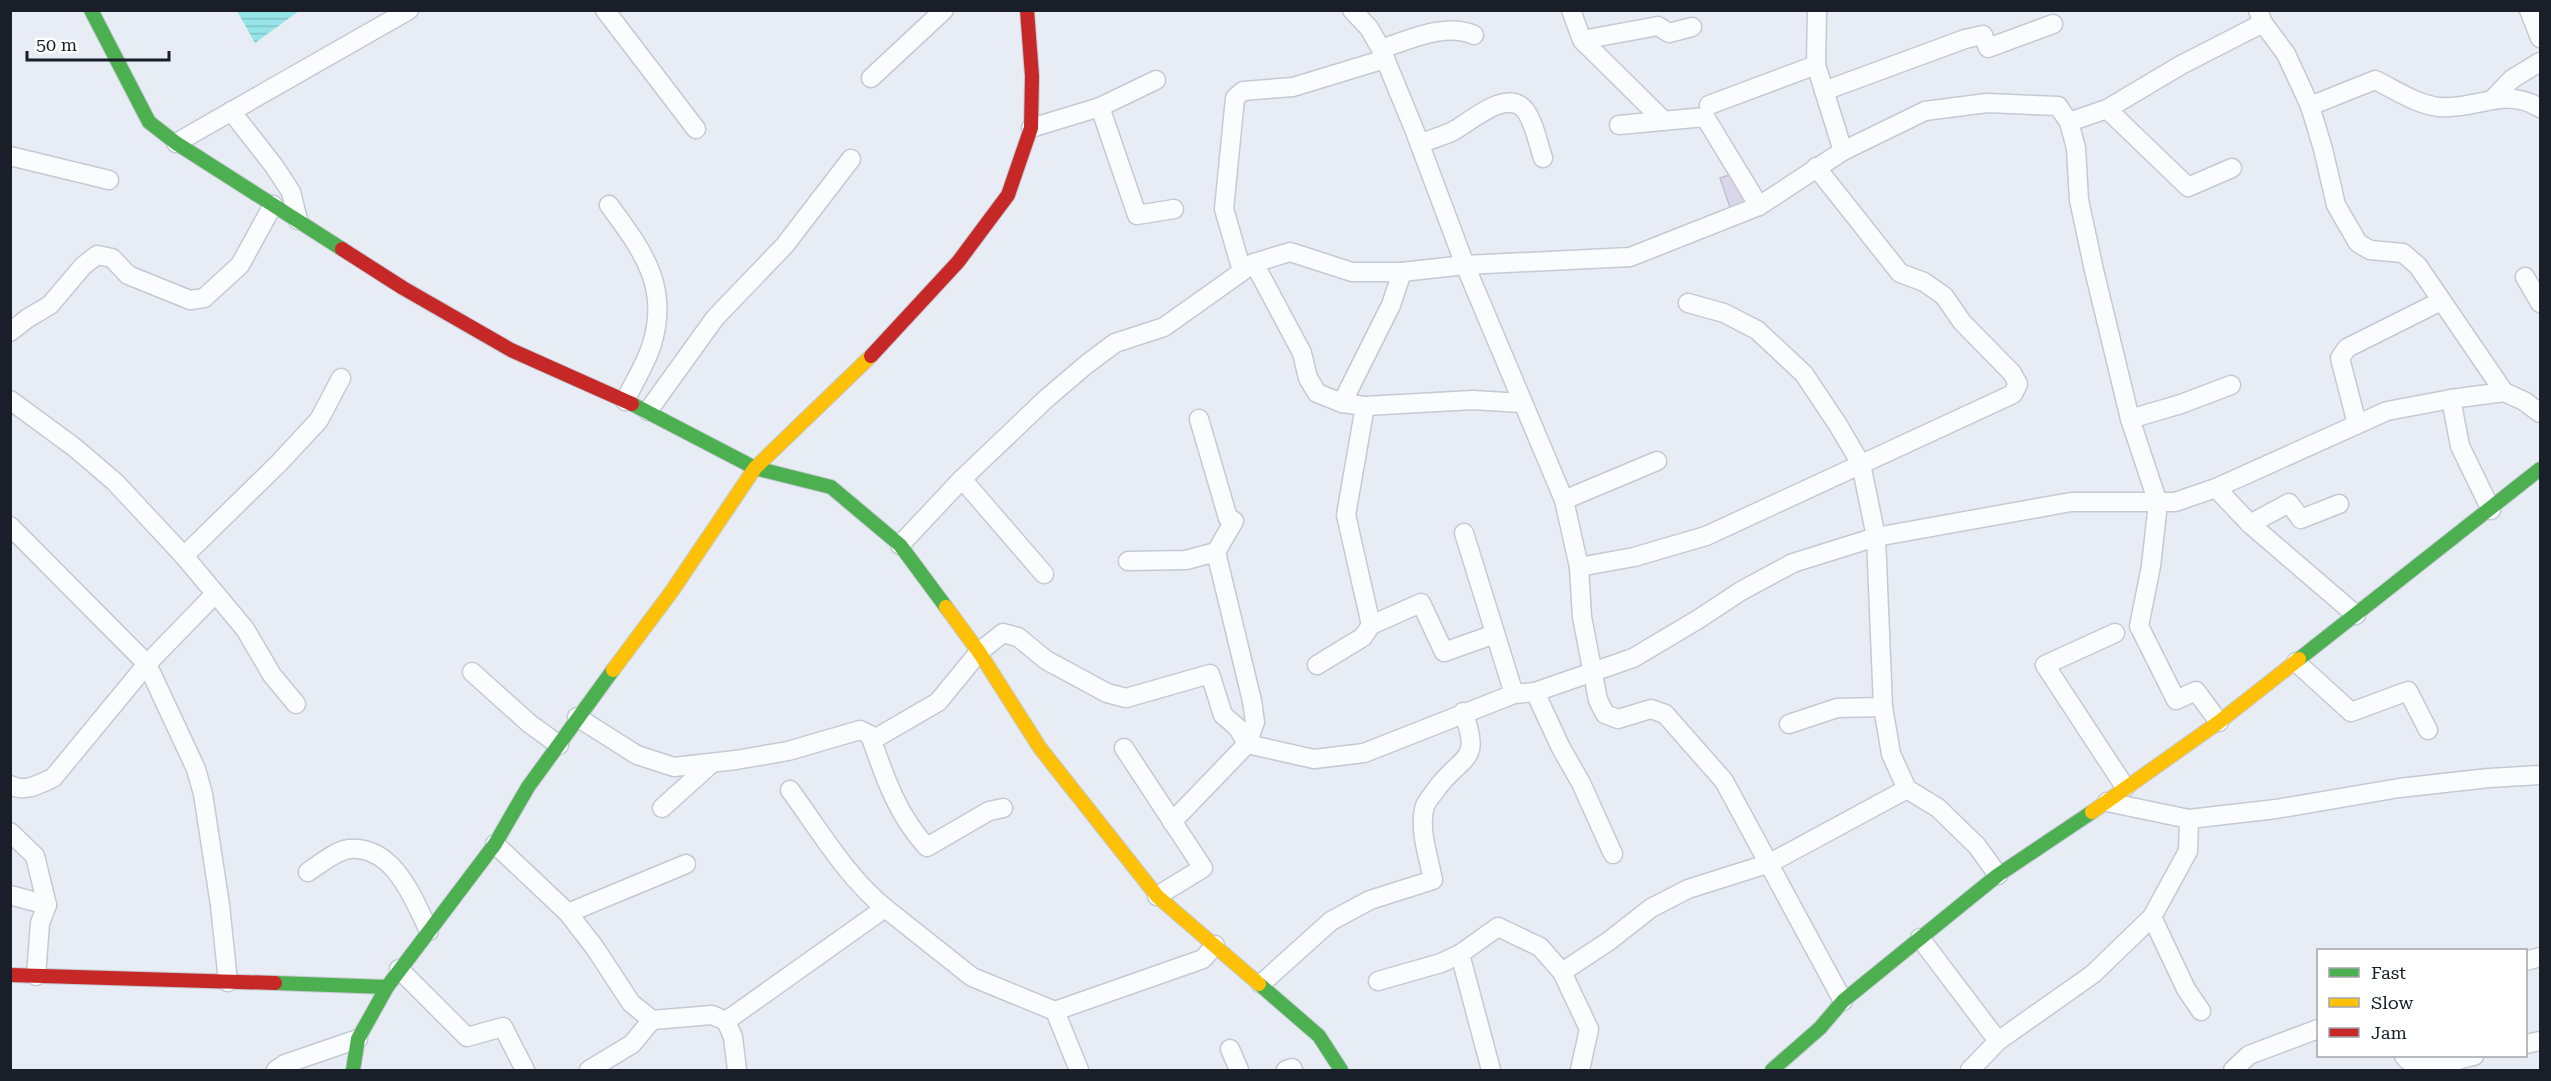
<svg xmlns="http://www.w3.org/2000/svg" width="2551" height="1081" font-family="'Roboto Serif',serif">
<style>
.water{fill:url(#water-rules)}
.building{fill:#d9d7e9;stroke:#c1c2cb;stroke-width:1.5}
.lines{fill:none;stroke-linecap:round;stroke-linejoin:round}
.street-casing{stroke:#c4cad3;stroke-width:21}
.fast-casing{stroke:#c4cad3;stroke-width:16}
.slow-casing{stroke:#c4cad3;stroke-width:16}
.jam-casing{stroke:#c4cad3;stroke-width:16}
.street{stroke:#fbfcfe;stroke-width:18}
.fast{stroke:#4caf50;stroke-width:14}
.slow{stroke:#ffc107;stroke-width:14}
.jam{stroke:#c62828;stroke-width:14}
</style>
<defs>
<pattern id="water-rules" width="6" height="5" patternUnits="userSpaceOnUse" patternTransform="scale(1.5)"><rect width="6" height="5" fill="#96e4e7"/><path d="M0 2.5h6" fill="none" stroke="#81c3c6"/></pattern>
</defs>
<rect width="100%" height="100%" fill="#e7ecf5"/>
<polygon class="water" points="237,11 299,11 255,43"/>
<polygon class="building" points="1738,172 1750,208 1732,213 1720,178"/>
<g class="lines">
<defs>
<g id="street">
<polyline points="605,10 696,129"/>
<polyline points="1352,10 1369,28 1381,49 1414,129 1465,265 1564,500 1579,567 1582,617 1598,700 1605,714 1618,719 1651,709 1665,714 1724,781 1843,1001"/>
<polyline points="1571,10 1582,40 1658,26 1669,33 1692,27"/>
<polyline points="2258,10 2263,23 2286,54 2310,106 2323,149 2336,205 2358,243 2370,250 2403,253 2418,266 2504,392 2524,401 2540,413"/>
<polyline points="2529,10 2540,38"/>
<polyline points="1582,40 1664,121"/>
<path d="M1381 49C1409 40 1446 22 1474 35"/>
<polyline points="1816,65 1817,10"/>
<polyline points="871,78 944,10"/>
<polyline points="1824,91 1965,39 1983,35 1988,48 2053,24"/>
<polyline points="2492,100 2512,79 2540,62"/>
<polyline points="1709,105 1816,65 1843,151"/>
<path d="M2310 106 2375 80C2396 90 2417 105 2440 107 2477 110 2505 86 2540 108"/>
<polyline points="1100,107 1137,215 1174,209"/>
<polyline points="2107,109 2188,187 2232,168"/>
<polyline points="231,111 274,166 291,192 298,220"/>
<polyline points="2069,122 2107,109 2181,65 2263,23"/>
<polyline points="1619,125 1705,117 1759,206"/>
<polyline points="1031,128 1100,107 1156,80"/>
<polyline points="176,143 409,10"/>
<path d="M1420 144C1431 139 1444 136 1455 130 1471 121 1507 88 1525 110 1534 122 1538 143 1543 158"/>
<polyline points="10,156 109,180"/>
<path d="M609 205C642 250 671 287 651 347 645 365 633 384 625 401"/>
<polyline points="1254,263 1302,353 1308,378 1317,393 1342,403 1365,406 1473,400 1521,403"/>
<polyline points="1242,271 1224,209 1235,98 1243,91 1293,87 1385,59"/>
<polyline points="2525,277 2540,303"/>
<polyline points="1688,303 1724,313 1757,330 1804,374 1838,425 1861,464 1876,537 2071,502 2175,502 2216,488 2387,411 2451,399 2504,392"/>
<polyline points="10,332 28,318 50,305 83,266 97,255 112,258 128,275 190,300 204,298 240,265 273,205"/>
<polyline points="2451,399 2460,446 2491,510"/>
<polyline points="10,400 74,447 115,482 184,556 245,629 272,675 296,704"/>
<polyline points="1342,403 1391,305 1402,272"/>
<polyline points="648,411 715,318 785,245 851,159"/>
<polyline points="1199,419 1228,518 1234,521 1216,552"/>
<polyline points="2130,419 2181,404 2231,385"/>
<polyline points="2357,424 2340,358 2347,348 2441,301"/>
<polyline points="962,479 1044,574"/>
<polyline points="2216,488 2250,524 2289,503 2301,519 2339,504"/>
<polyline points="1564,500 1657,461"/>
<polyline points="2250,524 2356,615"/>
<polyline points="10,526 147,664 196,769 203,794 220,905 228,982"/>
<polyline points="1464,533 1514,694"/>
<polyline points="900,545 962,479 1047,398 1087,364 1115,343 1164,327 1254,263 1290,252 1352,272 1402,272 1465,265 1630,257 1759,206 1843,151 1925,111 1987,103 2058,106 2069,122 2076,148 2079,200 2094,270 2130,419 2158,503 2151,566 2139,626 2176,700 2196,691 2219,722"/>
<polyline points="184,556 279,463 319,420 341,378"/>
<polyline points="1128,561 1186,560 1216,552 1252,701 1255,722 1247,744 1172,822"/>
<polyline points="1579,567 1634,557 1706,536 2013,394 2018,384 2012,373 1962,322 1944,296 1924,282 1900,273 1816,167"/>
<polyline points="1371,625 1421,603 1444,652 1495,634"/>
<polyline points="2115,633 2045,665 2125,787"/>
<polyline points="2296,662 2351,712 2408,691 2428,730"/>
<polyline points="1317,665 1363,637 1371,625 1346,515 1365,406"/>
<polyline points="472,672 530,724 559,745"/>
<polyline points="1535,692 1561,748 1581,783 1613,854"/>
<polyline points="577,717 637,755 674,767 736,760 788,751 860,730 876,738 938,702 979,652 1003,633 1018,637 1046,660 1107,693 1126,698 1210,674 1223,715 1238,728 1247,744 1314,759 1364,753 1514,694 1535,692 1633,658 1697,620 1741,591 1793,563 1876,537 1883,707 1891,754 1907,789 1938,808 1977,846 1998,875"/>
<polyline points="1789,724 1837,708 1883,707"/>
<path d="M870 735C884 775 897 815 927 847L989 811 1003 808"/>
<polyline points="1124,748 1203,868 1157,896"/>
<path d="M10 785C25 793 39 784 53 778L147 664 215 594"/>
<path d="M790 790C820 831 846 876 885 908"/>
<polyline points="2107,802 2189,819 2276,809 2399,788 2489,778 2540,775"/>
<polyline points="662,808 712,763"/>
<polyline points="10,832 35,856 47,905"/>
<polyline points="495,844 568,913 595,948 631,1003 652,1020 712,1015 726,1021 733,1037 737,1070"/>
<path d="M308 872C320 864 335 851 349 849 394 845 414 900 429 931"/>
<polyline points="10,895 47,905 40,923 36,976"/>
<polyline points="568,913 686,864"/>
<polyline points="2152,917 2186,989 2201,1011"/>
<polyline points="1920,938 1998,1041"/>
<polyline points="1460,954 1491,1070"/>
<polyline points="2526,961 2540,957"/>
<polyline points="399,969 467,1037 503,1027 525,1070"/>
<polyline points="1562,972 1609,941 1651,908 1688,889 1770,863 1907,789"/>
<polyline points="1378,981 1441,963 1460,954 1498,927 1540,947 1562,972 1589,1029 1580,1070"/>
<path d="M1261 984 1331 921 1370 900 1433 880C1429 858 1418 828 1425 806 1427 801 1432 795 1435 791 1461 754 1483 764 1463 712"/>
<polyline points="726,1021 885,908 972,977 1055,1011"/>
<polyline points="2526,1044 2540,1041"/>
<polyline points="1230,1049 1239,1070"/>
<path d="M2404 1056C2419 1076 2453 1060 2474 1056"/>
<polyline points="276,1070 285,1064 358,1039"/>
<polyline points="589,1070 632,1044 652,1020"/>
<polyline points="1079,1070 1055,1011 1203,959 1215,945"/>
<polyline points="1286,1070 1292,1068 1293,1070"/>
<polyline points="1970,1070 1998,1041 2093,974 2152,917 2188,851 2189,819"/>
<polyline points="2233,1070 2249,1055 2318,1029"/>
</g>
<g id="fast">
<polyline points="91,10 149,122 176,143 342,249"/>
<polyline points="632,404 755,468 831,487 900,545 946,607"/>
<polyline points="2299,659 2540,469"/>
<polyline points="275,983 387,987"/>
<polyline points="1259,984 1319,1036 1341,1070"/>
<polyline points="353,1070 358,1039 387,987 495,844 528,787 613,670"/>
<polyline points="1772,1070 1820,1028 1843,1001 1998,875 2092,812"/>
</g>
<g id="slow">
<polyline points="946,607 979,652 1040,748 1157,896 1259,984"/>
<polyline points="613,670 672,591 755,468 871,356"/>
<polyline points="2092,812 2219,722 2299,659"/>
</g>
<g id="jam">
<polyline points="342,249 403,288 511,350 632,404"/>
<polyline points="871,356 958,262 1008,195 1031,128 1032,76 1027,10"/>
<polyline points="10,975 275,983"/>
</g>
</defs>
<use href="#street" class="street-casing"/>
<use href="#fast" class="fast-casing"/>
<use href="#slow" class="slow-casing"/>
<use href="#jam" class="jam-casing"/>
<use href="#street" class="street"/>
<use href="#fast" class="fast"/>
<use href="#slow" class="slow"/>
<use href="#jam" class="jam"/>
</g>
<rect width="2551" height="1081" fill="none" stroke="#191e28" stroke-width="24"/>
<rect x="2317" y="949" width="210" height="108" fill="#ffffff" stroke="#a3a5a9" stroke-width="1.5"/>
<rect x="2329" y="968" width="30" height="9" fill="#4caf50" stroke="#a3a5a9" stroke-width="1.5"/>
<text x="2371" y="979" font-size="18" fill="#191e28">Fast</text>
<rect x="2329" y="998" width="30" height="9" fill="#ffc107" stroke="#a3a5a9" stroke-width="1.5"/>
<text x="2371" y="1009" font-size="18" fill="#191e28">Slow</text>
<rect x="2329" y="1028" width="30" height="9" fill="#c62828" stroke="#a3a5a9" stroke-width="1.5"/>
<text x="2371" y="1039" font-size="18" fill="#191e28">Jam</text>
<path d="M27 51v9h142v-9" fill="none" stroke="#191e28" stroke-width="3"/>
<text x="36" y="51" font-size="18" fill="#191e28" stroke="#ffffff" stroke-width="4.5" paint-order="stroke">50 m</text>
</svg>
